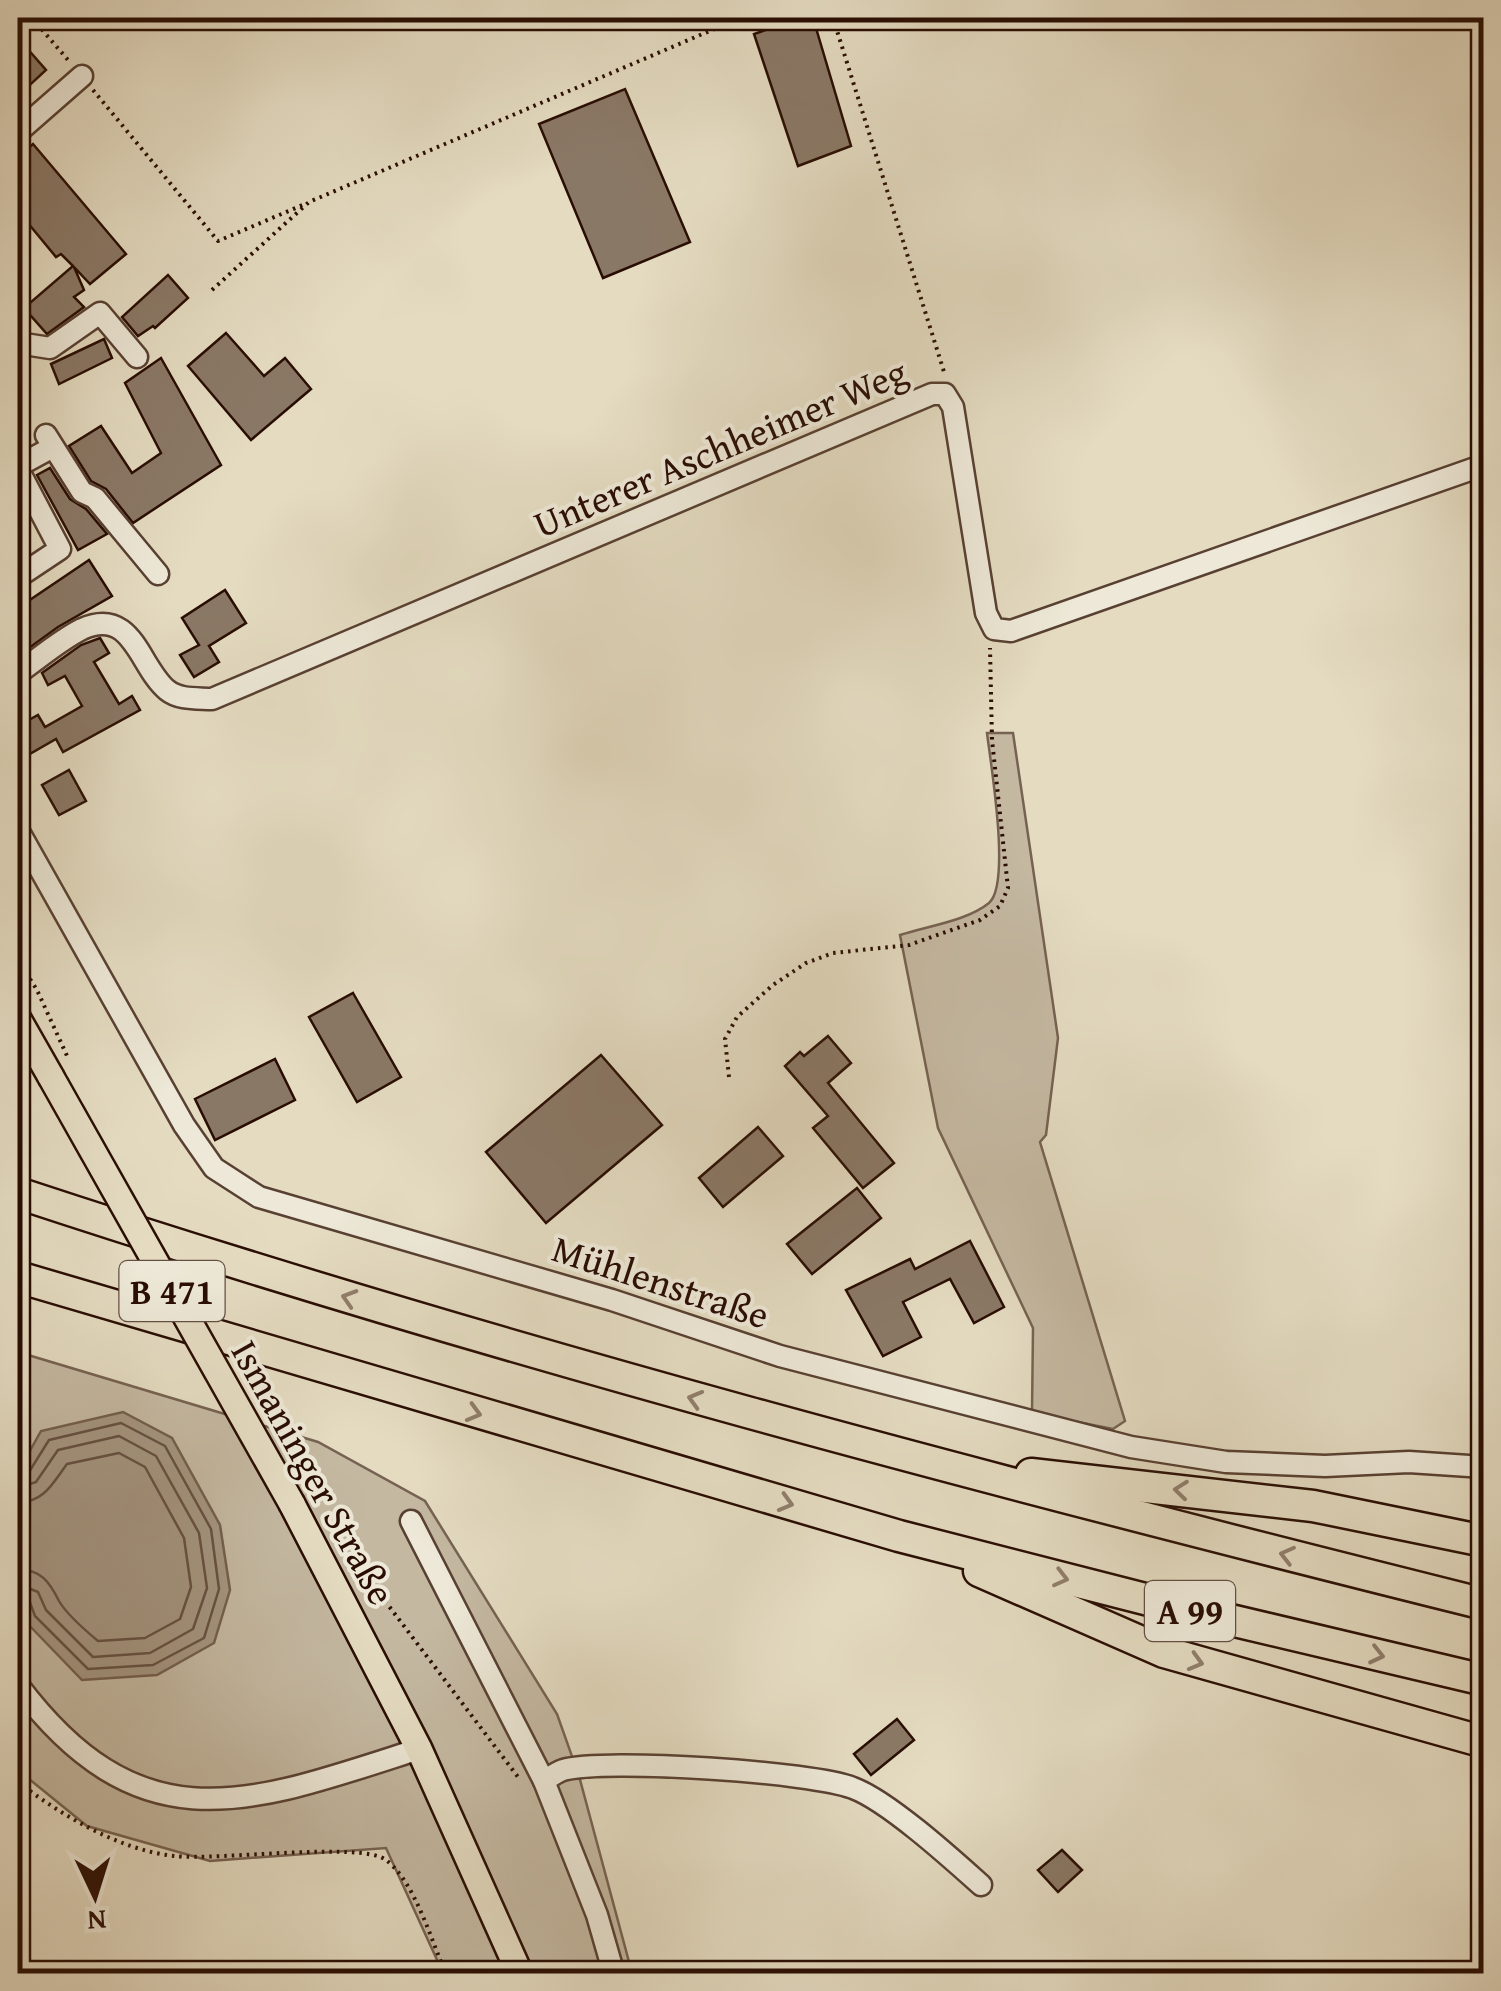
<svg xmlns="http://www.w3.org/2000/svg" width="1501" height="1991" font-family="'Gentium Book Plus',serif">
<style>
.green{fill:#c4b8a1;stroke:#766252;stroke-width:2.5}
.water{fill:#a49580;stroke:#735f4e;stroke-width:2.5}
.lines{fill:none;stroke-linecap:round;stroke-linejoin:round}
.shore{stroke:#665142;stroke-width:2.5}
.building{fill:#8a7866;stroke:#290d03;stroke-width:2.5}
.minor-casing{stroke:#584032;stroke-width:25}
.major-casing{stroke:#290d03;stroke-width:30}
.highway-casing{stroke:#290d03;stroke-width:35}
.path{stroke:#290d03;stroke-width:4;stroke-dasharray:2.5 5;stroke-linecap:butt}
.minor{stroke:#ede8d7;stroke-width:20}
.major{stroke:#e4dbc1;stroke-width:25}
.highway{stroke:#e4dbc1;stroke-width:30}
.major-bridge-casing{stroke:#290d03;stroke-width:30;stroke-linecap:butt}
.major-bridge{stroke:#e4dbc1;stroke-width:25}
.oneway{stroke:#907e6c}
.labels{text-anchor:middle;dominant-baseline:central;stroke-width:8;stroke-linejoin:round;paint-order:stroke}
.shield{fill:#ede8d7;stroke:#644f43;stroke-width:2.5}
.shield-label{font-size:35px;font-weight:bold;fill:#290d03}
.street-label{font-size:38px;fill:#290d03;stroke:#ede8d7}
</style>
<rect width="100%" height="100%" fill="#e4dbc1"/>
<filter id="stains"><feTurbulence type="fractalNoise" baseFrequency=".002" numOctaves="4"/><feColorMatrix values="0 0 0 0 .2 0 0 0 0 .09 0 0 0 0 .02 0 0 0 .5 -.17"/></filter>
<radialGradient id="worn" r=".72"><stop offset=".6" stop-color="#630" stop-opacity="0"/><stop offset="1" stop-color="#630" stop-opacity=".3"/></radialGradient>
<g class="green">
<path d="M987 733H1013L1058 1038 1046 1135 1040 1142 1125 1421 1113 1429 1032 1413 1033 1328 938 1128 900 935C927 926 967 921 989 903 1011 884 991 766 987 733Z"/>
<polygon points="18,1352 318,1442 425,1501 557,1714 579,1776 632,1973 443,1973 386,1848 210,1861 87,1826 18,1770"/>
</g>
<polygon class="water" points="123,1412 172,1438 220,1525 230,1590 214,1643 157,1675 82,1680 25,1621 18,1588 18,1472 41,1431"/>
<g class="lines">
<g class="shore">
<polyline points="18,1475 29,1472 49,1440 121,1423 165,1446 211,1529 219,1589 204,1638 153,1665 88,1669 35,1616 29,1600 18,1597"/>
<polyline points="18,1488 36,1482 58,1450 119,1436 156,1456 199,1533 207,1588 193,1629 150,1653 93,1657 46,1610 38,1592 18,1584"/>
<path d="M18 1503C45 1501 52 1484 67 1464L119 1453 145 1467 184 1538 191 1587 180 1619 145 1638 98 1641C86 1631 67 1615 59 1601 49 1581 41 1570 18 1569"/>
</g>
</g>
<g class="building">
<polygon points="801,18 813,18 851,146 798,166 754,34"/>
<polygon points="18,38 46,70 18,96"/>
<polygon points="625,89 690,242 603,278 539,124"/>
<polygon points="33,144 126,254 90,284 74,267 84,290 74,297 84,307 47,334 24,308 73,266 61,254 56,257 18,211 18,157"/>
<polygon points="168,275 188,298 155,328 153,326 138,336 122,317"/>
<polygon points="226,333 264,376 285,358 311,389 251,440 188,366"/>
<polygon points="104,339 112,358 59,384 51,364"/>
<polygon points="161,358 221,465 133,523 106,489 91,481 69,446 101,426 132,473 161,453 125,383"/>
<polygon points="50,468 70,499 86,509 107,534 78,550 37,475"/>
<polygon points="89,560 112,596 58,627 18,656 18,608"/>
<polygon points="225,590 246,623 209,646 219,662 194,677 180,655 199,645 182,618"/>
<polygon points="100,638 109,653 94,662 119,704 132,696 140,710 63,752 56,739 28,755 18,737 18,726 38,715 45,727 82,706 65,676 48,685 42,673 81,645"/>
<polygon points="69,770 86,801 59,815 42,785"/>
<polygon points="353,993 401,1077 357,1102 309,1017"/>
<polygon points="828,1036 851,1063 828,1083 894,1163 863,1188 813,1128 828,1116 785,1066 800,1052 804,1056"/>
<polygon points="601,1055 662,1125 546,1223 486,1152"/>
<polygon points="275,1059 295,1100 215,1140 195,1099"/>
<polygon points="758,1127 783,1156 723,1207 699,1178"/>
<polygon points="857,1188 881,1218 812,1274 787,1244"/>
<polygon points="970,1241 1004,1307 974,1323 950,1279 903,1302 921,1337 883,1356 846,1290 910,1259 915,1269"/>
<polygon points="897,1719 914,1740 871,1775 854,1754"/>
<polygon points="1062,1850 1082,1870 1058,1892 1038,1870"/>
</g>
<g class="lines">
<defs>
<g id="minor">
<polyline points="18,132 82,76"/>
<polyline points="18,343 50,348 100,313 137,357"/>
<polyline points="46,435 82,492 95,498 158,574"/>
<polyline points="18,466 53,447"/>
<polyline points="18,469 60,549 18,577"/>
<path d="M18 673C38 659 60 640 82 629 133 606 139 667 167 690 179 700 197 698 212 699L932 394H945L953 407 986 613 994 629 1011 631 1484 465"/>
<polyline points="18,830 184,1125 214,1168 259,1197 612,1300 780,1356 1131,1447 1226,1462 1325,1466 1409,1462 1484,1467"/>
<polyline points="411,1521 544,1781"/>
<path d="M18 1685C142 1849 251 1803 419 1749"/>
<path d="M614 1974 597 1915 544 1781C550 1777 557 1772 563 1770 605 1758 813 1772 853 1788 888 1801 952 1859 981 1885"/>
</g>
<g id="major">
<polyline points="18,1019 51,1077"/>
<polyline points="292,1504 419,1749 520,1974"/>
</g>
<g id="highway">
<path d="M18 1193C500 1352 991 1481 1484 1604"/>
<polyline points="18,1277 899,1536 1184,1609 1484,1680"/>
<polyline points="1031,1474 1313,1506 1484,1541"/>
<polyline points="979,1571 1164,1652 1484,1742"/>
</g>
</defs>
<use href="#minor" class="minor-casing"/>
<use href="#major" class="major-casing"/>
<use href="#highway" class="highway-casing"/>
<g class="path">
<polyline points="32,18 68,60"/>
<polyline points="833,18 945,375"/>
<polyline points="93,90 218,241 305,204"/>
<polyline points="212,290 309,202 740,18"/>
<polyline points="18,960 37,990 68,1058"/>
<polyline points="729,1077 725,1039 737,1017 773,985 806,963 833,953 909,945 980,920 1000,906 1008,888 992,740 990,648"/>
<polyline points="325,1515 342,1544 518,1777"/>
<path d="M18 1782C61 1815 119 1850 174 1856 218 1861 361 1841 386 1860 415 1882 431 1940 446 1974"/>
</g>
<use href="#minor" class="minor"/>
<use href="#major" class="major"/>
<use href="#highway" class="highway"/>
<defs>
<polyline id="major-bridge" points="51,1077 292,1504"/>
</defs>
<use href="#major-bridge" class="major-bridge-casing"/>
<use href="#major-bridge" class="major-bridge"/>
</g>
<defs><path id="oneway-chevron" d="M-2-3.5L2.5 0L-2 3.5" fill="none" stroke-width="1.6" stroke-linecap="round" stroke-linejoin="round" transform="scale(2.5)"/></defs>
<g class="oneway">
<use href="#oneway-chevron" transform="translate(349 1298) rotate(-163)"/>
<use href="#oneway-chevron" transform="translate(695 1399) rotate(-164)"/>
<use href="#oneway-chevron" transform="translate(474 1413) rotate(16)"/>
<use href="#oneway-chevron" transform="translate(1181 1490) rotate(-174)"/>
<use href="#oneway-chevron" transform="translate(786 1503) rotate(16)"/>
<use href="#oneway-chevron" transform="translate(1287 1555) rotate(-166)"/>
<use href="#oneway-chevron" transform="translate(1061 1578) rotate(14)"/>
<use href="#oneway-chevron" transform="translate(1377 1655) rotate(13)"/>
<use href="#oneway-chevron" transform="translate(1196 1662) rotate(16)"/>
</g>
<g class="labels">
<g class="shield">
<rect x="119.5" y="1261" width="105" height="60" rx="8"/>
<rect x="1145" y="1581" width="90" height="60" rx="8"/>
</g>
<g class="shield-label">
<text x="172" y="1291">B 471</text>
<text x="1190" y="1611">A 99</text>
</g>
<g class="street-label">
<text transform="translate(720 447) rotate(-23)">Unterer Aschheimer Weg</text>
<text transform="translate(661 1281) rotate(18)">Mühlenstraße</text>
<text transform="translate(314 1472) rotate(61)">Ismaninger Straße</text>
</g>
</g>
<rect width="1501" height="1991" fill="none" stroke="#e4dbc1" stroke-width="60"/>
<rect x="20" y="20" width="1461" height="1951" fill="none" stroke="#290d03" stroke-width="5"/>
<rect x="30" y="30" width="1441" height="1931" fill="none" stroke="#290d03" stroke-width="2.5"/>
<g transform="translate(95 1896) rotate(176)" stroke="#ede8d7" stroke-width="8" paint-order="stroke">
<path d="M0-8L18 38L0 25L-18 38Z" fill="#290d03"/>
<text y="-15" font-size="28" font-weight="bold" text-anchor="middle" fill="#290d03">N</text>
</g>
<rect width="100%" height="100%" filter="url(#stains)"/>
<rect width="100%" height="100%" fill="url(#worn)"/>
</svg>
